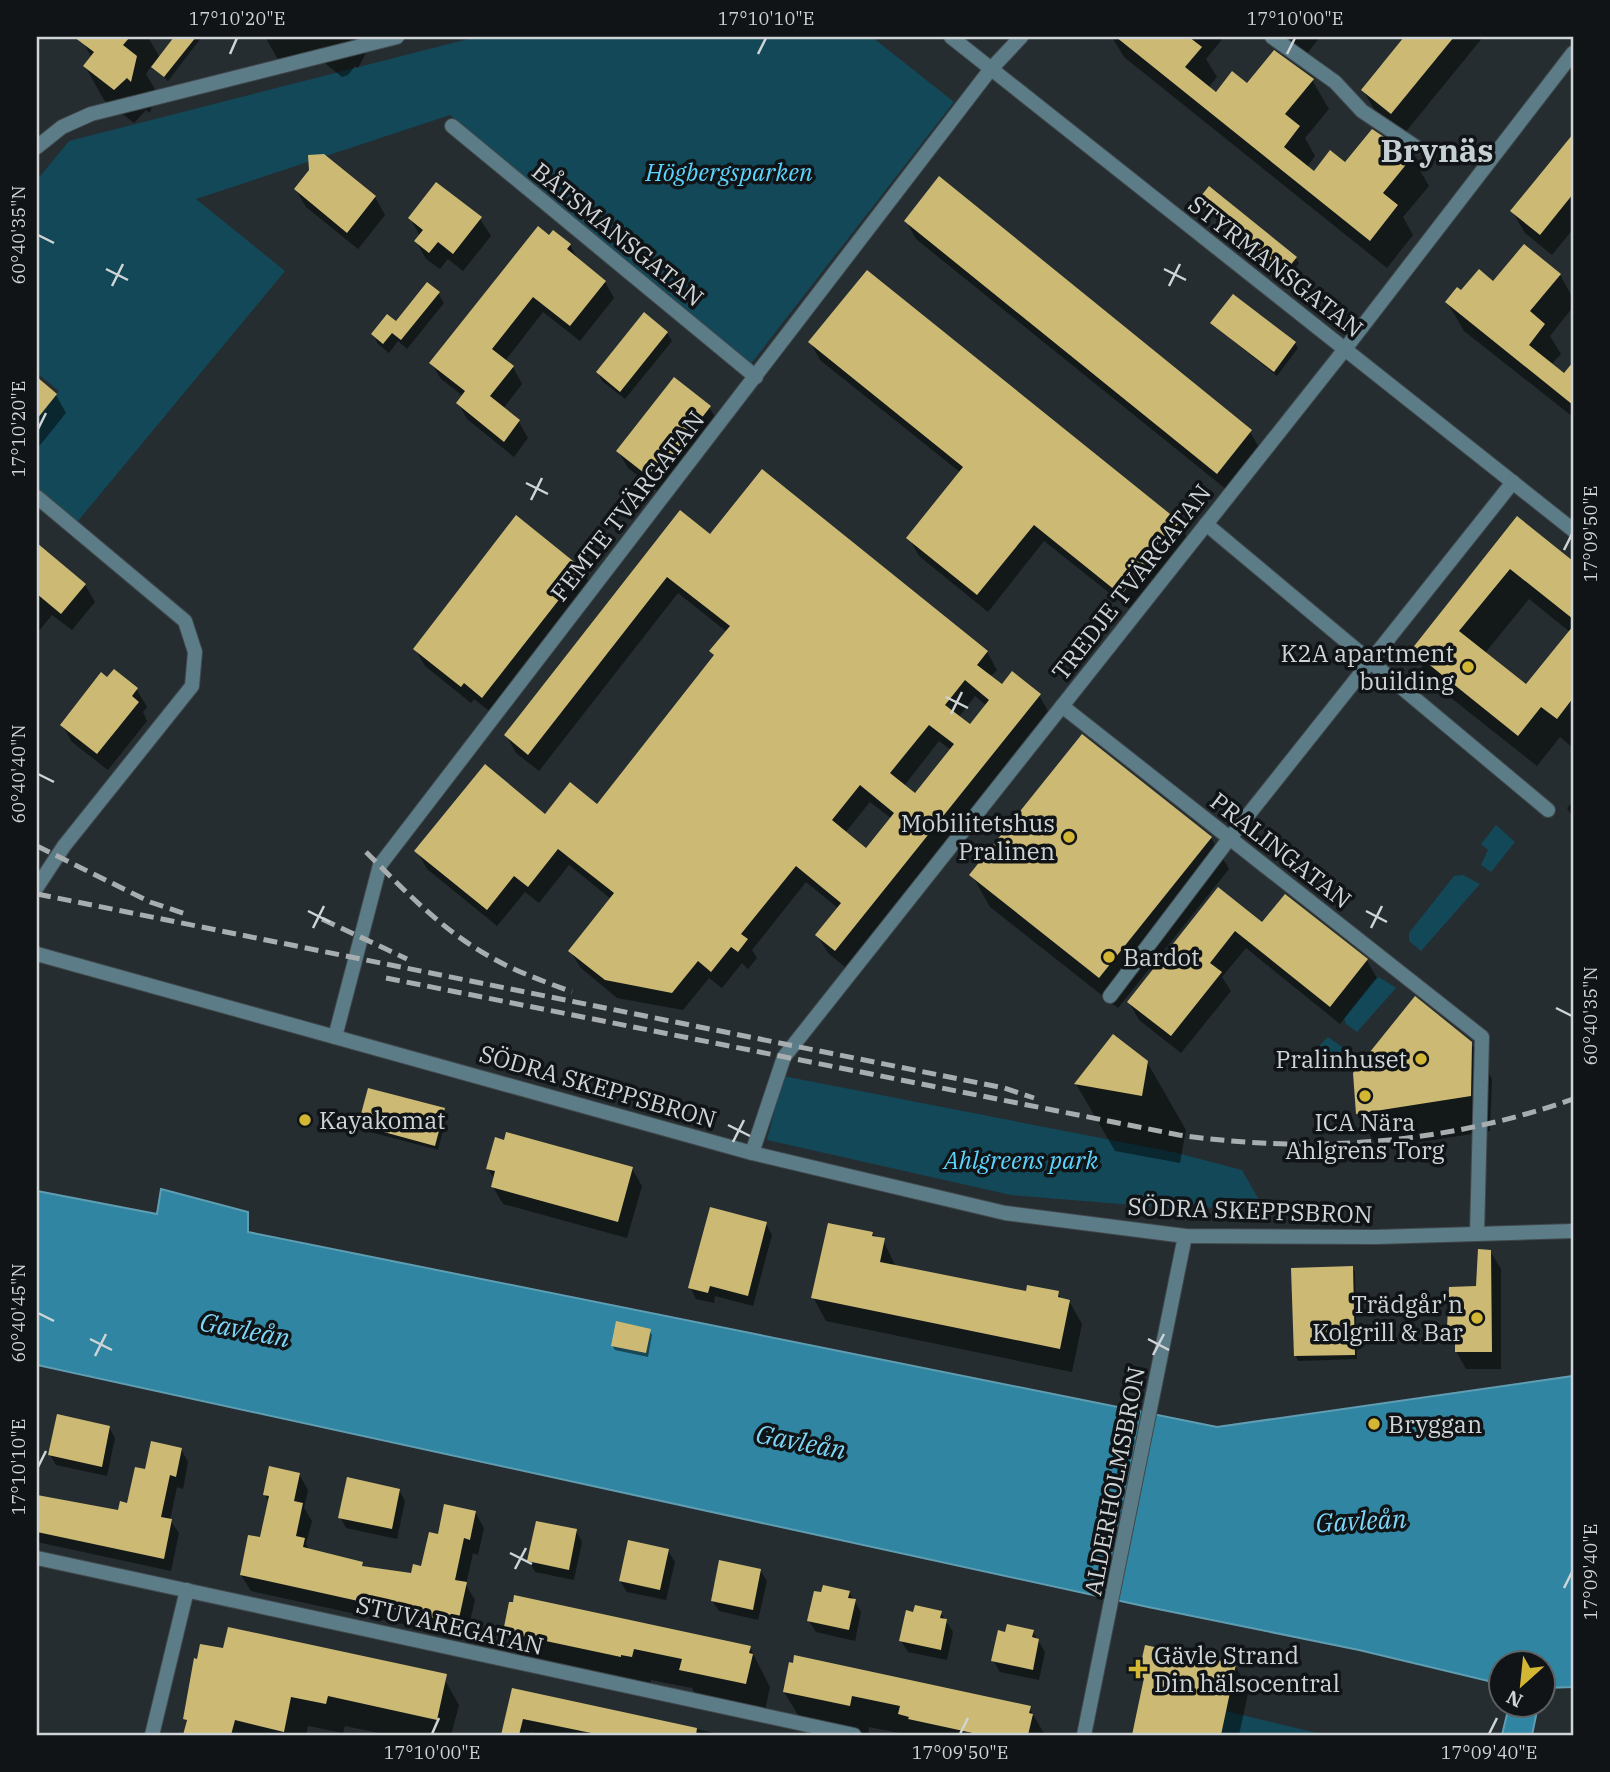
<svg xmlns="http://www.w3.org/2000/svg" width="1610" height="1772" font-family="'IBM Plex Serif',serif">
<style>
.green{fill:#134859}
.water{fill:#2f85a2;stroke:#5f9db2;stroke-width:2}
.shadow{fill:#0007;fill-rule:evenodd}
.building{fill:#ccba74;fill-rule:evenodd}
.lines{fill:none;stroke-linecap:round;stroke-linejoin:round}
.minor-casing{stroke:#40484b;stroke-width:16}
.tertiary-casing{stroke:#40484b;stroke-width:16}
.minor{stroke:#5c7c88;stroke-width:14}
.tertiary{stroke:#5c7c88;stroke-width:14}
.rail{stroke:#a8aeb0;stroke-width:5;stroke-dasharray:14 7;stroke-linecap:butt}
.ticks{fill:none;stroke:#cfd4d6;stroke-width:2.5}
.poi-dot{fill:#d4b635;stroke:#111416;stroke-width:2.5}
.labels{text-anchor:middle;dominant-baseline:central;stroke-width:7;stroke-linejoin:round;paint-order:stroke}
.park-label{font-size:24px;font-style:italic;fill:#5cd5fe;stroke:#111416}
.street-label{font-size:24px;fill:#cfd4d6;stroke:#111416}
.poi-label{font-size:24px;fill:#cfd4d6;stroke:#111416;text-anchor:end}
.water-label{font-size:26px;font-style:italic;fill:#7dd7f8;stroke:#111416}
.district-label{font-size:32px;font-weight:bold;fill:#c6d0d4;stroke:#111416}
.neatline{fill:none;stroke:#cfd4d6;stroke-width:2.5}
.ticks-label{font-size:18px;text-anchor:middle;fill:#cfd4d6}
</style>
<rect width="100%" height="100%" fill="#252d30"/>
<g class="green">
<polygon points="476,37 872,37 954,102 750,365 450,115 196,199 285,271 73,527 37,497 37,418 59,391 37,373 37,180 69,141"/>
<polygon points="1496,825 1515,842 1491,872 1481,865 1488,850 1481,844"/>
<polygon points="1463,875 1480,884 1421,951 1409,941 1409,933 1454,876"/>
<polygon points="1379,977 1396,988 1357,1032 1346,1024 1344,1018 1374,980"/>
<polygon points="1328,1037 1345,1049 1336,1060 1340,1064 1337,1068 1322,1056 1319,1046"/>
<polygon points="783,1076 1173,1152 1242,1170 1263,1207 1170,1208 1011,1195 767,1140"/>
<polygon points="1226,1711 1325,1735 1221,1735"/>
</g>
<g class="water">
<polygon points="161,1189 248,1212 248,1232 1217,1427 1573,1376 1573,1687 1544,1688 1544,1664 1502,1664 1501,1684 1359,1650 1148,1607 37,1365 37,1191 157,1214"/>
<polygon points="1509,1706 1538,1706 1532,1735 1502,1735"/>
</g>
<g class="shadow">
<polygon points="87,37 148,37 160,58 177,37 201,38 168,81 152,65 146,74 156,91 150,113 146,110 134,123 104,100 85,66 92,58 83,42"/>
<polygon points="265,37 361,37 368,49 358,68 355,66 348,75 342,77 316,56 282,66"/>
<polygon points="1112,37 1224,37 1206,59 1217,77 1208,88 1216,94 1312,80 1329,109 1305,138 1315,156 1307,167 1314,173 1345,165 1412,157 1429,186 1403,217 1413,235 1387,268 1124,57"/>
<polygon points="1283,37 1320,37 1306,55"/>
<polygon points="1406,37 1483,37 1404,134 1375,111 1363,90"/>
<polygon points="1573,137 1573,229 1552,255 1525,233 1512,211"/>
<polygon points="324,156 375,197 385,215 358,249 306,207 296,190"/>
<polygon points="1199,201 1296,258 1299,263 1288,276"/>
<polygon points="410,218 480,219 491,236 463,271 448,259 440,269 426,259 416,241 420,236"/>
<polygon points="906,221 1250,432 1260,449 1227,490 916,239"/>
<polygon points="549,238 570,245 579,261 605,282 614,298 580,341 543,312 505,361 513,367 522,384 503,409 519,422 528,438 514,457 467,419 458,403 463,396 441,379 431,363"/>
<polygon points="1560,275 1573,298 1573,307 1550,336 1561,354 1551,365 1564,376 1573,365 1573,417 1464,331 1447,302 1461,293 1494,284"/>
<polygon points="438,293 444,303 407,349 398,341 389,353 378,344 373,334 396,324"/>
<polygon points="644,315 667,333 672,341 625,399 602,381 598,373"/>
<polygon points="1212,324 1295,343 1298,348 1277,376"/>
<polygon points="810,342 1178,523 1189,541 1132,611 1044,541 988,612 919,556 909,538 961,473 820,360"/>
<polygon points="37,380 56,395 66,413 37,449"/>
<polygon points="709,407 720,425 664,496 628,468 618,451"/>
<path d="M680 512 710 537 987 652 997 670 990 677 1002 687 1039 695 1049 713 845 967 828 953 817 935 839 909 806 882 752 950 757 958 748 969 742 963 722 988 709 978 683 1010 617 998 581 968 570 951 611 899 569 865 539 903 525 892 497 926 427 869 417 851 546 816 597 806 715 657 711 651 727 632 678 593 539 771 516 753 506 735ZM975 696 987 706 970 727 959 717ZM939 741 951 750 915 795 904 786ZM870 802 892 819 867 851 845 833Z"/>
<path d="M1518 519 1573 563V748L1560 737 1537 766 1431 682 1413 650ZM1529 599 1570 632 1526 687 1485 653Z"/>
<polygon points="37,545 85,585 95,602 72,630 52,615 37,633"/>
<polygon points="582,570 592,587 493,714 474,699 471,703 425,666 415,649"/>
<polygon points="107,679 137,690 147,707 143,712 147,721 108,770 72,742 62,725"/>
<polygon points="1573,801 1573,818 1567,808"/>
<polygon points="1211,838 1229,869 1118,1008 990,907 972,875"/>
<polygon points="1218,889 1262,925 1367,961 1377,978 1340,1024 1246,948 1222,977 1231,991 1181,1053 1139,1020 1129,1002"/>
<polygon points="1113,1037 1147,1062 1186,1130 1180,1163 1115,1151 1076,1084"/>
<polygon points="1471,1043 1492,1079 1490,1131 1378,1149 1358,1114"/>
<polygon points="444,1110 447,1115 438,1150 363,1130 360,1125"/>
<polygon points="488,1169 632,1169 642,1186 627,1238 503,1204 493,1187 495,1180"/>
<polygon points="766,1224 772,1235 753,1306 715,1296 714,1303 696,1299 690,1287"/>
<polygon points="872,1234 883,1240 896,1267 1027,1293 1058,1293 1062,1300 1069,1301 1082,1324 1072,1372 826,1321 813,1297"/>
<polygon points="1490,1251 1501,1269 1501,1369 1466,1369 1456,1351 1456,1340 1449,1327 1478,1288"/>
<polygon points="1352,1267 1355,1272 1357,1359 1298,1361 1296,1356"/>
<polygon points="649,1330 652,1335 648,1357 615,1350 612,1345"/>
<polygon points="109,1427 115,1438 107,1476 56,1465 50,1455"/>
<polygon points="181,1449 188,1462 183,1489 177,1487 170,1520 179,1533 171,1571 37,1542 37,1496 65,1504 119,1512 128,1505 146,1471"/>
<polygon points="299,1474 308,1490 304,1508 312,1521 306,1544 310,1551 362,1564 364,1568 412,1575 423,1568 439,1536 475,1512 484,1528 478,1555 473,1553 466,1585 475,1600 466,1638 251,1591 241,1575 261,1540 269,1502 265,1495"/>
<polygon points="399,1490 405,1501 397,1539 346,1528 340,1517"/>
<polygon points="576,1531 582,1542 574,1580 535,1572 529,1561"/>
<polygon points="668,1551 675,1562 666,1600 627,1592 620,1581"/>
<polygon points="760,1570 767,1581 758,1620 719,1611 712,1600"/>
<polygon points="849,1592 861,1612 855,1641 816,1632 809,1621"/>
<polygon points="940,1612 953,1632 947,1660 908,1652 901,1641"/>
<polygon points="505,1632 750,1648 770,1687 764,1715 699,1701 692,1688 651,1680 650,1688 523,1663"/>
<polygon points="1033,1632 1045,1652 1039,1680 1000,1672 993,1660 1006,1634"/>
<polygon points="195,1660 442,1675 459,1705 451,1735 389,1735 345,1726 343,1733 308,1726 306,1735 184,1735"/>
<polygon points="790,1664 1029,1708 1045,1735 910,1735 869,1727 868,1735 858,1735 803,1723 784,1692"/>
<polygon points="1235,1666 1249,1689 1239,1735 1134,1735 1145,1684 1140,1676"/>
<polygon points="513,1690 724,1735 546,1735 530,1732 530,1735 503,1735"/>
</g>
<g class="building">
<polygon points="74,37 130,37 123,45 137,56 131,82 127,78 114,90 83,66 94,52"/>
<polygon points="174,37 196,37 164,77 151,67"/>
<polygon points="1116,37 1189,37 1202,47 1185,67 1216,92 1232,71 1247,83 1274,50 1314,79 1285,114 1300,126 1284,147 1314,171 1330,150 1345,162 1372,129 1413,156 1383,193 1398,205 1370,241"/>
<polygon points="1404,37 1454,37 1391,114 1361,90"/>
<polygon points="1573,134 1573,194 1540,235 1510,211"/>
<polygon points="324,154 376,196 347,233 294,189 309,170 308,155"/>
<polygon points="939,176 1252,430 1217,474 904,221"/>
<polygon points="436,182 482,217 453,254 438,242 429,253 414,241 423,230 408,218"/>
<polygon points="1209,186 1297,257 1285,272 1197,201"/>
<polygon points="538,226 549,235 553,230 571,244 567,249 606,281 570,326 533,297 492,349 514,366 490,396 520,420 504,442 456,403 465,391 429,363"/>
<polygon points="1524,244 1561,274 1530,311 1545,324 1529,345 1564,373 1573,362 1573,405 1445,302 1457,287 1461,290 1479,269 1493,281"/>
<polygon points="867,270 1180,522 1121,595 1034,525 977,595 906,538 963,467 808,342"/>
<polygon points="427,282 440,292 401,340 392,333 383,344 371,334 387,314 396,321"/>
<polygon points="1233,294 1296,342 1274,372 1210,323"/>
<polygon points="644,312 668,332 620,392 596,372"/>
<polygon points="37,377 57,394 37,419"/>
<polygon points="674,377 711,406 653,480 616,451"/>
<path d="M762 469 988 651 977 665 1002 684 1012 671 1041 694 835 951 815 935 841 903 796 866 741 934 748 939 738 952 731 947 711 972 698 961 672 993 605 980 568 951 614 893 558 849 528 887 514 876 487 910 414 851 485 764 545 814 570 782 597 804 714 655 709 651 730 626 667 577 528 755 504 735 680 510 710 534ZM965 680 989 700 970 724 945 705ZM929 725 954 744 915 793 890 773ZM860 785 894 813 866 848 832 820Z"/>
<polygon points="516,515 583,569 482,698 464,683 461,687 413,649"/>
<polygon points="1517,516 1573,561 1573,619 1510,569 1459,631 1526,684 1573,626 1573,698 1557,719 1541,707 1518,736 1411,650"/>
<polygon points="37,543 86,584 61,614 37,594"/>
<polygon points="114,669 138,688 132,696 139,702 97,754 60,725 101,672 107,677"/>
<polygon points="1082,734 1212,837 1099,978 969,875"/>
<polygon points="1218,887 1262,922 1285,894 1368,959 1330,1007 1235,931 1210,963 1222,972 1171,1036 1127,1002"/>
<polygon points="1415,996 1472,1042 1471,1096 1356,1114 1353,1073"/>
<polygon points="1113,1034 1148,1061 1142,1096 1074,1084"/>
<polygon points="368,1088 445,1108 435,1146 358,1125"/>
<polygon points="506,1132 633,1167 618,1222 491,1187 495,1171 486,1169 495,1137 504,1140"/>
<polygon points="710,1207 767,1222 748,1296 710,1286 708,1293 688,1288"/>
<polygon points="828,1223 873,1232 872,1236 885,1238 880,1262 1026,1291 1027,1285 1059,1291 1058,1297 1070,1300 1060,1349 811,1298"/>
<polygon points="1478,1249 1491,1250 1492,1352 1455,1352 1455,1328 1447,1328 1449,1287 1476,1286"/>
<polygon points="1353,1266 1355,1355 1294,1356 1291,1268"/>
<polygon points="616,1321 651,1329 646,1353 611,1346"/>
<polygon points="57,1414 110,1426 102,1467 48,1455"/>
<polygon points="151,1441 182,1448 176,1477 170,1475 161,1517 172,1519 164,1559 37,1532 37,1495 118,1510 120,1501 127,1503 135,1467 145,1469"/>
<polygon points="269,1466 300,1473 294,1501 303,1503 296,1536 305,1538 303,1547 363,1562 362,1566 411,1573 413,1564 421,1566 429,1532 438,1534 444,1504 476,1511 470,1540 464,1538 455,1580 467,1582 458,1623 240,1575 248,1535 260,1537 269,1496 263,1495"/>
<polygon points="347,1477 400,1489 392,1529 338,1518"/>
<polygon points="536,1521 577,1529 569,1570 527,1561"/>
<polygon points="628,1540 669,1549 660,1590 619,1581"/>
<polygon points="719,1560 761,1569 753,1610 711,1601"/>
<polygon points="823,1585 850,1591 848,1598 856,1599 849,1630 807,1621 814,1591 821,1592"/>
<polygon points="514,1595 751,1646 749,1653 753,1654 746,1684 679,1670 682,1659 634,1649 632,1657 621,1655 621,1657 503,1632 509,1602 513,1602"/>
<polygon points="915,1605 942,1611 940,1618 947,1619 941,1650 899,1641 906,1610 913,1612"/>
<polygon points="1007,1624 1034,1630 1032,1637 1039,1639 1033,1670 991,1661 998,1630 1005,1632"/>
<polygon points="228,1627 447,1674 437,1720 328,1696 326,1704 291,1697 284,1732 235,1720 231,1735 183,1735 187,1720 183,1719 194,1658 197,1659 200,1644 223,1648"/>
<polygon points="1145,1645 1236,1664 1221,1735 1132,1735 1144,1678 1138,1676"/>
<polygon points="794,1655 1031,1706 1029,1713 1033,1714 1028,1735 982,1735 908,1719 909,1717 898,1714 900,1706 852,1696 850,1706 783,1692 789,1662 793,1663"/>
<polygon points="512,1688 697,1728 696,1735 601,1735 523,1719 519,1735 501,1735"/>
</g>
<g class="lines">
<defs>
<g id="minor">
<polyline points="951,37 1573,530"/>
<polyline points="1272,37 1335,82 1362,111 1416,147"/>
<polyline points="452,126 756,377"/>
<polyline points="37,147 62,127 91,114 397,37"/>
<polyline points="37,497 185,621 195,652 192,686 64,846 37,887"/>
<polyline points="1206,524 1548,810"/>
<polyline points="1062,706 1482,1037 1477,1234"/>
<polyline points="1110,996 1229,839 1513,482"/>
<polyline points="335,1037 380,865 990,70 1021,37"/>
<polyline points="752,1153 784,1057 1345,349 1573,53"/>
<polyline points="37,1558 854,1735"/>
<polyline points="152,1735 187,1590"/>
<polyline points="1084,1735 1185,1236"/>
</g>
<polyline id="tertiary" points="37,954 752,1153 1005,1213 1185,1236 1376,1237 1573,1231"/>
</defs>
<use href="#minor" class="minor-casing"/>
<use href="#tertiary" class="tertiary-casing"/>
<use href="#minor" class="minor"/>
<use href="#tertiary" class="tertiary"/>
<g class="rail">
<polyline points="37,846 150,902 189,915"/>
<path d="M366 852C403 889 441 929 487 955 514 971 543 981 572 992"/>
<polyline points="37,894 1004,1088 1034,1098"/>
<polyline points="322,919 407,959"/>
<path d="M386 978 1179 1135C1313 1154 1446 1144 1573 1099"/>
</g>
</g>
<path class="ticks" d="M230 54 237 38M758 54 766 38M1287 54 1295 38M38 235 54 243M106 269 128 280M1164 269 1186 280M112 286 123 264M1169 286 1180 264M38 429 46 413M526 483 548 494M531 500 542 478M1564 550 1572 534M946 697 968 708M951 714 962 692M38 774 54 782M308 911 330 922M1366 911 1387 922M313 928 324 906M1371 928 1382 906M1556 1008 1572 1016M728 1125 750 1136M733 1142 744 1120M38 1313 54 1321M90 1339 112 1350M1148 1339 1169 1350M1153 1355 1164 1334M95 1356 106 1334M38 1467 46 1451M510 1553 532 1564M515 1569 526 1548M1564 1588 1572 1572M432 1734 439 1718M960 1734 968 1718M1489 1734 1497 1718"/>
<g class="poi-dot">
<circle cx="1468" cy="667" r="7"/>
<circle cx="1069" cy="837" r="7"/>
<circle cx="1109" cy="957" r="7"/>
<circle cx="1421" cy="1059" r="7"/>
<circle cx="1365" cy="1096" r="7"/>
<circle cx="305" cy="1120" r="7"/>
<circle cx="1477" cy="1318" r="7"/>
<circle cx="1374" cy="1424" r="7"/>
<path d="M1134.5 1658.5h7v7h7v7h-7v7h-7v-7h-7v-7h7z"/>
</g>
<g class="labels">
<g class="park-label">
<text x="729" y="172">Högbergsparken</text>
<text x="1021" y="1160">Ahlgreens park</text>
</g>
<g class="street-label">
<text transform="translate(618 234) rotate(39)">BÅTSMANSGATAN</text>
<text transform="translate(1276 266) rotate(38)">STYRMANSGATAN</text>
<text transform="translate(627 506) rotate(-52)">FEMTE TVÄRGATAN</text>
<text transform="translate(1131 582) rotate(-52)">TREDJE TVÄRGATAN</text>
<text transform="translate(1281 850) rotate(38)">PRALINGATAN</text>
<text transform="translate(598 1086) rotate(16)">SÖDRA SKEPPSBRON</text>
<text transform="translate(1250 1210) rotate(2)">SÖDRA SKEPPSBRON</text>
<text transform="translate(1114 1481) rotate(-79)">ALDERHOLMSBRON</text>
<text transform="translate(450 1625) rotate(13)">STUVAREGATAN</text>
</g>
<g class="poi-label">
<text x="1454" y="653">K2A apartment<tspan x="1454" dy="28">building</tspan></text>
<text x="1055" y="823">Mobilitetshus<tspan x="1055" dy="28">Pralinen</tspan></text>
<text x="1123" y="957" text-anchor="start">Bardot</text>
<text x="1407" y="1059">Pralinhuset</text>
<text x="319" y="1120" text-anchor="start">Kayakomat</text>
<text x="1365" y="1122" text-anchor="middle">ICA Nära<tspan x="1365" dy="28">Ahlgrens Torg</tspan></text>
<text x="1463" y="1304">Trädgår'n<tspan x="1463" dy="28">Kolgrill &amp; Bar</tspan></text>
<text x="1388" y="1424" text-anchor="start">Bryggan</text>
<text x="1154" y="1655" text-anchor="start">Gävle Strand<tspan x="1154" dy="28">Din hälsocentral</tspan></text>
</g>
<g class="water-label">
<text transform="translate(245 1329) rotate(11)">Gavleån</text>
<text transform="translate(801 1441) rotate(11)">Gavleån</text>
<text transform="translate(1361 1520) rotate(-3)">Gavleån</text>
</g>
<g class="district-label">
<text x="1437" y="150">Brynäs</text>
</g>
</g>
<rect width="1610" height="1772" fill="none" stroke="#111416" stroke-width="77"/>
<g transform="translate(1522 1684) rotate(207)"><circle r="33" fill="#111416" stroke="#5d6163" stroke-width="2"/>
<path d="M0-5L12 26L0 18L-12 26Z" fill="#d4b635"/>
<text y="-10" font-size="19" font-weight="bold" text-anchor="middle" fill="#cfd4d6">N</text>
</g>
<rect x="38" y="38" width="1534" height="1696" class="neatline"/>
<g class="ticks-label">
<text x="237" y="25">17°10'20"E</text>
<text x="766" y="25">17°10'10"E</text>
<text x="1295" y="25">17°10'00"E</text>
<text transform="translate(19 235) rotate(-90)" y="6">60°40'35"N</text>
<text transform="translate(19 429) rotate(-90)" y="6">17°10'20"E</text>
<text transform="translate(1591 534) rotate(-90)" y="6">17°09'50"E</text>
<text transform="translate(19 774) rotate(-90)" y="6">60°40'40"N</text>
<text transform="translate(1591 1016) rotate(-90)" y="6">60°40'35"N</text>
<text transform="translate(19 1313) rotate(-90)" y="6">60°40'45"N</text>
<text transform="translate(19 1467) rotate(-90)" y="6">17°10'10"E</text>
<text transform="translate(1591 1572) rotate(-90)" y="6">17°09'40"E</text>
<text x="432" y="1759">17°10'00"E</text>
<text x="960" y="1759">17°09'50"E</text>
<text x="1489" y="1759">17°09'40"E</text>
</g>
</svg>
